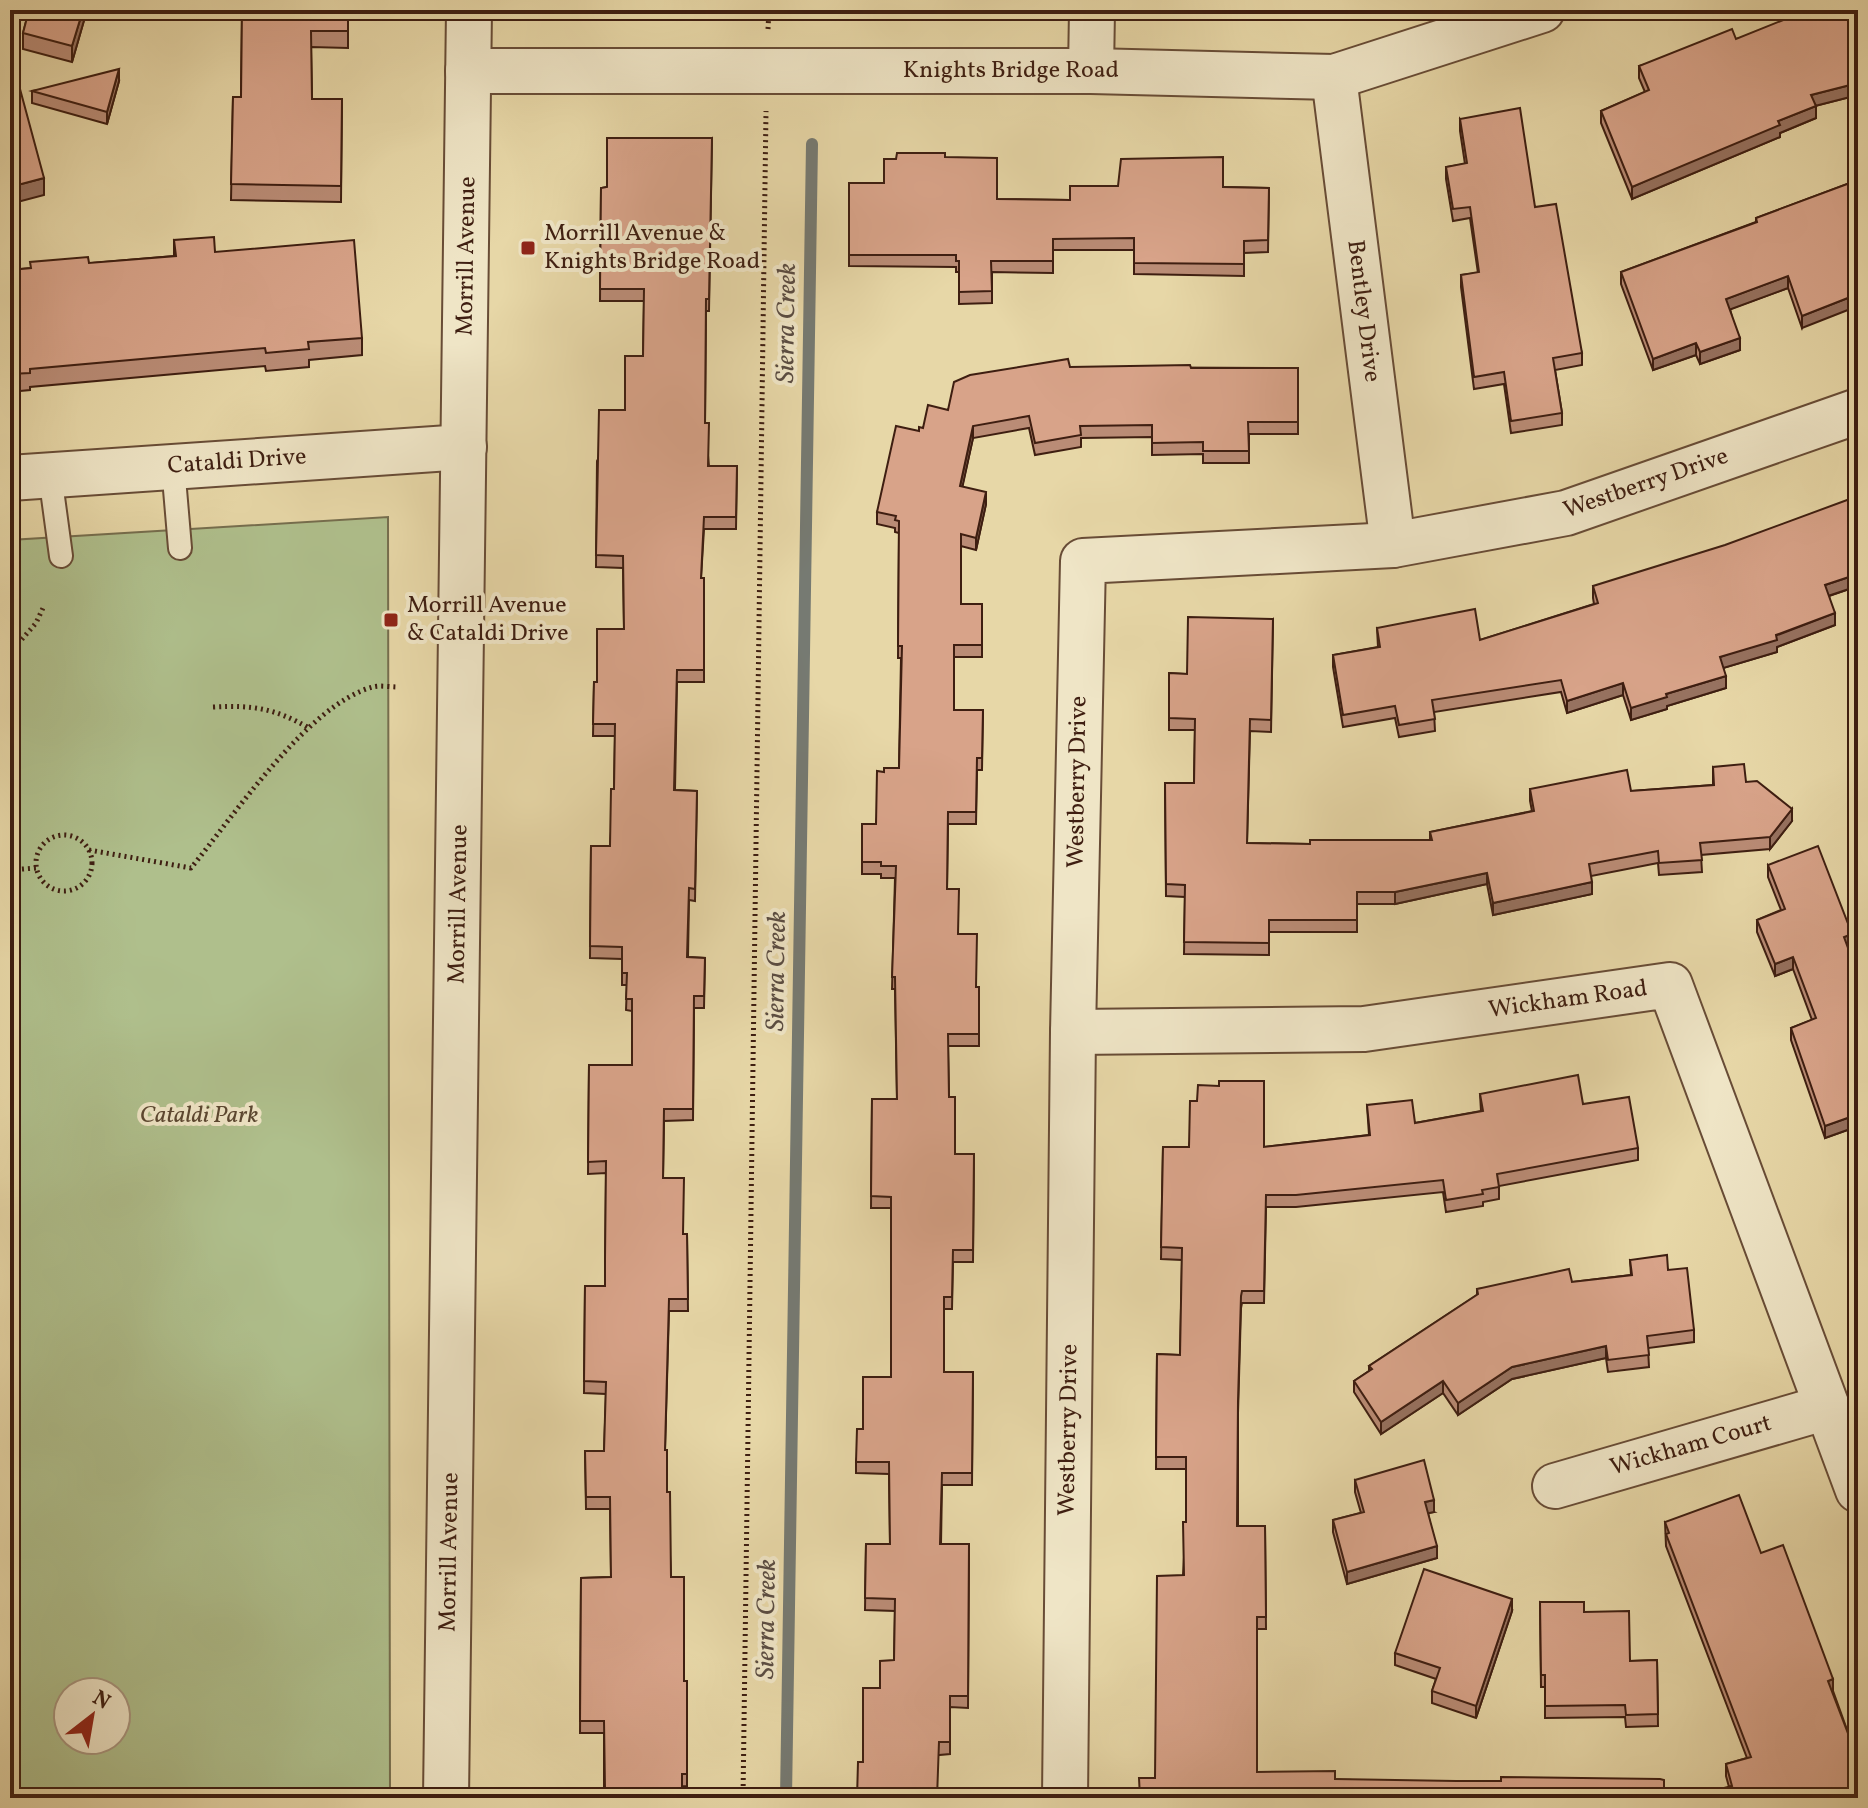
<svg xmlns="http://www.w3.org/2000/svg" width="1868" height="1808" font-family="Vollkorn,serif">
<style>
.green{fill:#afbf8c;stroke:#766e4e;stroke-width:2;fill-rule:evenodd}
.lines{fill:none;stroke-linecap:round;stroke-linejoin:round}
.stream{stroke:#767a72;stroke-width:12}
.service-casing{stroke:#684c36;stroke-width:26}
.minor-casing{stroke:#684c36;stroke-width:48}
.tertiary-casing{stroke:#684c36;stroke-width:48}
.path{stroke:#3e1e11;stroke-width:5;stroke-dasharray:2 4;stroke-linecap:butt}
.service{stroke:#efe5c6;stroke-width:22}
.minor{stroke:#efe5c6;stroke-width:44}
.tertiary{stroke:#efe5c6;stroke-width:44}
.wall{fill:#ba8c76;stroke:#3e1e11;stroke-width:2}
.shaded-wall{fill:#977260;stroke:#3e1e11;stroke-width:2}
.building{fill:#d8a389;stroke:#3e1e11;stroke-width:2}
.poi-dot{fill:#8f2418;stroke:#efe5c6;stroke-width:3}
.labels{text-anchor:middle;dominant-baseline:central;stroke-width:8;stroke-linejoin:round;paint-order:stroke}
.street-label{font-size:24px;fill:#3e1e11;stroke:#efe5c6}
.poi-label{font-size:24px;fill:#3e1e11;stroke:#efe5c6;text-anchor:start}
.park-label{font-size:24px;font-style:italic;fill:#5a4630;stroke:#efe5c6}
.water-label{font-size:26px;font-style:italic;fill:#5a4c42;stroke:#efe5c6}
</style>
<rect width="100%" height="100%" fill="#e7d7a7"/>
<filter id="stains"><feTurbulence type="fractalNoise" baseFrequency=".0025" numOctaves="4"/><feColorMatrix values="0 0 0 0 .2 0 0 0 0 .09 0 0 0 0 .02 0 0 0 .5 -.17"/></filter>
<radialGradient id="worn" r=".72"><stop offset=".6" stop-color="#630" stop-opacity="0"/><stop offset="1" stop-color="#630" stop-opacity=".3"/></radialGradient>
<path class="green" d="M388 517 390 1798H10V540ZM68 1692H116V1740H68Z"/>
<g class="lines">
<g class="stream">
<polyline points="815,12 815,10"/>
<polyline points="786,1798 812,144"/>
</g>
<defs>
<g id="service">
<polyline points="173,466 180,548"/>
<polyline points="50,475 61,556"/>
</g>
<g id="minor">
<polyline points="468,71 1091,71 1334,77 1542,10"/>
<polyline points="1091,71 1092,10"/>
<polyline points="1334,77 1393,545"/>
<polyline points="10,478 464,447"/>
<polyline points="1073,1032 1364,1029 1670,985 1858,1490"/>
<polyline points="1555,1486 1827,1407"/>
<polyline points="1065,1798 1073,1032 1083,561 1393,545 1566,513 1858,411"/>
</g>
<polyline id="tertiary" points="446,1798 469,10"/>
</defs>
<use href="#service" class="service-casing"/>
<use href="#minor" class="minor-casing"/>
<use href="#tertiary" class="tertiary-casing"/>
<g class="path">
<polyline points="768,29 769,10"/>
<polyline points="10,653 36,623 43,608"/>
<path d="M213 707C253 705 274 708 309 728"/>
<circle cx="64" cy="863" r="28"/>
<path d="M89 850 191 868C233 817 309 703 373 687 380 685 390 687 398 687"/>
<polyline points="10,870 36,868"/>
<polyline points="743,1798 766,111"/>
</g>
<use href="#service" class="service"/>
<use href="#minor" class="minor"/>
<use href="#tertiary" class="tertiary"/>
</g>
<g class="wall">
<polygon points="29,10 87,10 72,62 23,49 23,33"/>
<polygon points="242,10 348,10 348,48 311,47 312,99 342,99 341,202 231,200 233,97 241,97"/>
<polygon points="1858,10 1858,95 1815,106 1816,118 1780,133 1780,137 1632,199 1601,123 1601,111 1645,92 1639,78 1639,66 1736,39"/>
<polygon points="119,81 107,124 32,103 32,91"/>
<polygon points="1460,119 1535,207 1582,353 1582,365 1555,370 1562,413 1562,425 1511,433 1504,384 1474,389 1461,287 1461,275 1478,273 1470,218 1453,221 1446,179 1446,167 1465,164 1460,131"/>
<polygon points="712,138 709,311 706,311 705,423 709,466 737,466 736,529 704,529 701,578 704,578 704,682 677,682 675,790 697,791 695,901 689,900 688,957 705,958 704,1008 694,1008 693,1120 664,1121 663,1178 683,1234 687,1234 688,1311 669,1311 665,1450 671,1577 684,1681 687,1681 687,1786 604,1790 604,1733 580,1733 581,1578 611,1577 610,1509 586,1509 585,1451 604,1451 606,1394 584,1393 585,1286 605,1286 606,1173 588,1174 589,1065 632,1065 632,1011 626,1010 627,985 622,985 622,959 590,958 591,846 610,846 614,789 615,736 593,736 594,682 597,682 624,629 623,568 596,567 597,461 625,410 643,356 644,301 600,301 601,188 607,187"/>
<polygon points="945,157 997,199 1070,200 1223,187 1269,188 1268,252 1244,253 1244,276 1134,274 1134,250 1053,250 1053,273 992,272 992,303 959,304 959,272 956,272 956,267 849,266 849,183 884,183 896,159"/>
<polygon points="1858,180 1802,328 1788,288 1730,309 1740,350 1700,364 1696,355 1653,370 1621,284 1621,272 1756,222 1756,218"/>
<polygon points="174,240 215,252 362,338 362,355 309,360 309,367 266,371 265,366 30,387 30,390 10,392 10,270 174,256"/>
<polygon points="1070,367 1298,368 1298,434 1249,434 1249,463 1203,463 1203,454 1152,455 1152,437 1081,438 1081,447 1035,455 1029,428 973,438 962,487 986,504 976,550 961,546 961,604 982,604 982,657 954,657 954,710 983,710 982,770 977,770 976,824 948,824 947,889 958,934 976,987 979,987 979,1046 948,1046 949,1097 955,1154 974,1154 973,1262 953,1262 952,1309 944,1309 944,1372 973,1372 972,1485 942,1485 941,1544 969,1544 968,1708 950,1707 950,1754 863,1762 880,1688 894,1660 895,1611 865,1610 866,1544 890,1544 889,1474 856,1473 856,1462 863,1429 891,1377 891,1208 871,1208 872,1099 897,1099 895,989 892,989 895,878 881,878 881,874 862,874 862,862 876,824 884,772 899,768 901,658 898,658 899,533 895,532 895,528 877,524 877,512 919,431 948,410"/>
<polygon points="1593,586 1858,586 1829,596 1835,625 1777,647 1777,652 1723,668 1726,688 1667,706 1667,709 1631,720 1623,695 1567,713 1561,692 1434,712 1435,731 1399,737 1395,718 1343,727 1333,667 1333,655 1378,647 1377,628 1480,640 1594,604 1593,598"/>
<polygon points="1273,619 1271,732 1250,731 1247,843 1310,844 1430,840 1430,832 1532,811 1530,801 1530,789 1631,791 1713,785 1713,767 1746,782 1792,821 1770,849 1701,855 1702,872 1659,875 1658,863 1591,876 1592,894 1493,915 1487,884 1395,904 1357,904 1357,932 1269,932 1269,955 1184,954 1185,897 1166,896 1165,783 1194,783 1195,730 1169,730 1169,673 1187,674"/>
<polygon points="1768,865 1852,946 1848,948 1858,975 1858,1140 1853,1128 1825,1138 1791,1040 1791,1028 1812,1020 1793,969 1775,976 1757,932 1757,920 1781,910 1768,877"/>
<polygon points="1219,1086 1264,1147 1369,1135 1367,1105 1415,1123 1481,1111 1480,1094 1583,1104 1638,1148 1638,1160 1499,1186 1499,1199 1483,1202 1483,1206 1446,1212 1443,1192 1296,1207 1266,1207 1264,1303 1242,1303 1241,1308 1238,1413 1238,1526 1265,1526 1266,1629 1257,1629 1257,1772 1335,1779 1664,1798 1155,1778 1183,1575 1186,1522 1186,1469 1156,1469 1157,1354 1180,1355 1182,1260 1161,1259 1163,1147 1189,1147 1197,1101"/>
<polygon points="1630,1260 1668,1270 1694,1330 1694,1342 1648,1348 1649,1367 1608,1372 1606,1358 1512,1379 1458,1415 1443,1393 1381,1434 1354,1392 1354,1381 1369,1371 1369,1366 1477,1295 1477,1289 1572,1282 1631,1275"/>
<polygon points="1355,1480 1434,1512 1428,1513 1437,1558 1347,1584 1333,1532 1333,1520 1361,1513 1355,1492"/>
<polygon points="1665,1522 1761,1553 1833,1691 1854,1749 1729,1787 1726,1776 1726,1764 1747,1758 1666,1546"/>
<polygon points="1540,1602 1584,1612 1630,1661 1657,1660 1658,1726 1626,1727 1625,1717 1545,1718 1545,1687 1541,1687"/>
<polygon points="1512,1611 1476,1718 1432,1703 1432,1691 1436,1679 1395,1665 1395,1653"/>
</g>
<g class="shaded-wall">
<polygon points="83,10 87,10 72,62 72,46"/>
<polygon points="119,69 119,81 107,124 107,112"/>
<polygon points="1858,83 1858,95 1811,107 1811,95"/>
<polygon points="1816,106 1816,118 1780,133 1780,137 1632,199 1632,187 1778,121"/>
<polygon points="44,178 44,195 10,204 10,187"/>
<polygon points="1788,276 1788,288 1726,311 1726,299"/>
<polygon points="1858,294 1858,306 1802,328 1802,316"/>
<polygon points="1740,338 1740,350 1700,364 1700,352"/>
<polygon points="1696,343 1696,355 1653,370 1653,359"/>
<polygon points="973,426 973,438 960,498 960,486"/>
<polygon points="986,492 986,504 976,550 976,538"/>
<polygon points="1858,574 1858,586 1825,597 1825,585"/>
<polygon points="1835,613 1835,625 1777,647 1777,652 1720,669 1720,657"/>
<polygon points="1726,676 1726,688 1667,706 1667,709 1631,720 1631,708 1666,694"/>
<polygon points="1623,683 1623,695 1567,713 1567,701"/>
<polygon points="1792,809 1792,821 1770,849 1770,837"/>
<polygon points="1487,873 1487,884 1395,904 1395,892"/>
<polygon points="1592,882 1592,894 1493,915 1493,903"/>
<polygon points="1852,934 1852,946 1844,949 1844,937"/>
<polygon points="1793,957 1793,969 1775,976 1775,964"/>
<polygon points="1853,1116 1853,1128 1825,1138 1825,1126"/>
<polygon points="1606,1346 1606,1358 1512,1379 1458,1415 1458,1403 1512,1367"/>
<polygon points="1443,1381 1443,1393 1381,1434 1381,1422"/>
<polygon points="1434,1500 1434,1512 1425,1514 1425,1502"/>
<polygon points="1437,1546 1437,1558 1347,1584 1347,1572"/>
<polygon points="1512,1599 1512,1611 1476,1718 1476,1706"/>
<polygon points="1833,1679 1833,1691 1828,1693 1828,1681"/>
</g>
<g class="building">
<polygon points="29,10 83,10 72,46 23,33"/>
<polygon points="242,10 348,10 348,31 311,31 312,99 342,99 341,186 231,184 233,97 241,97"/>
<polygon points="1808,10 1858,10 1858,83 1811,95 1816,106 1778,121 1780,125 1632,187 1601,111 1649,90 1639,66 1732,29 1736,39"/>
<polygon points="119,69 107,112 32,91"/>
<polygon points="20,89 44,178 10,187 10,91"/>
<polygon points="1520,108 1535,207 1556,204 1582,353 1553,358 1562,413 1511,421 1504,372 1474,377 1461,275 1479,272 1470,207 1453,209 1446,167 1467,163 1460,119"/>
<polygon points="607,138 712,138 709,299 706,299 705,423 709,423 708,466 737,466 736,517 704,517 701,578 704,578 704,670 677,670 674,790 697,791 695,889 689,888 687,957 705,958 704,996 694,996 693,1109 664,1109 663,1178 684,1178 683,1234 687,1234 688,1299 669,1299 665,1450 667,1450 667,1492 670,1492 671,1577 684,1577 684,1681 687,1681 687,1774 682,1774 682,1798 591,1798 591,1791 605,1790 604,1721 580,1721 581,1578 611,1577 610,1497 586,1497 585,1451 604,1451 606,1382 584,1381 585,1286 605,1286 605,1259 606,1161 588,1162 589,1065 632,1065 632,999 626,999 627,973 622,973 622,947 590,946 591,846 610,846 611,789 614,789 615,724 593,724 594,682 597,682 597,629 624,629 623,556 596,555 599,410 625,410 625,356 643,356 644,289 600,289 601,188 607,187"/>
<polygon points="897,153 945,153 945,157 997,158 997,199 1070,200 1070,186 1118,186 1121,159 1223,157 1223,187 1269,188 1268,240 1244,241 1244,264 1134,263 1134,238 1053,239 1053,261 991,261 992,291 959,292 959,261 956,261 956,255 849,255 849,183 884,183 884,159 896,159"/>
<polygon points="1858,180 1858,294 1802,316 1788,276 1726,299 1740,338 1700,352 1696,343 1653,359 1621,272 1757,222 1756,218"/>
<polygon points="214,237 215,252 354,240 362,338 308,342 309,349 266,353 265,348 30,369 30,373 10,374 10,270 31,268 30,262 88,257 89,263 176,256 174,240"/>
<polygon points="1068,359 1070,367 1190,365 1191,368 1298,368 1298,422 1248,422 1249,451 1203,451 1203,442 1152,443 1152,425 1080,426 1081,435 1035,443 1029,416 973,426 960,486 986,492 976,538 961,534 961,604 982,604 982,645 954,645 954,710 983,710 982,758 977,758 976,812 948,812 947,889 959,889 958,934 977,934 976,987 979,987 979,1034 948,1034 949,1097 955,1097 955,1154 974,1154 973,1250 953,1250 952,1297 944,1297 944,1372 973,1372 972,1473 942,1473 940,1544 969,1544 968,1696 950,1696 950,1742 939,1742 937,1798 857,1798 858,1762 863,1762 863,1688 880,1688 880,1661 894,1660 895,1599 865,1598 866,1544 890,1544 889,1462 856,1462 857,1429 863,1429 863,1377 891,1377 891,1197 871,1196 872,1099 897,1099 895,977 892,977 896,866 881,866 881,862 862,862 862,824 876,824 877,771 884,772 884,768 899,768 902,646 898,646 899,521 895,520 896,516 877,512 896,426 919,431 919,427 923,428 928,405 948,410 954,382 970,375"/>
<polygon points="1858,496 1858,574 1825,585 1835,613 1776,635 1777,640 1720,657 1726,676 1666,694 1667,697 1631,708 1623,683 1567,701 1561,680 1432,700 1435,719 1399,725 1395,706 1343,715 1333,655 1380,647 1377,628 1475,609 1480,640 1598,603 1593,586 1725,545"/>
<polygon points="1188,617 1273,619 1271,720 1250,719 1247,843 1310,844 1310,840 1432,840 1430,832 1534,811 1530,789 1627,770 1631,791 1714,785 1713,767 1744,764 1746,782 1757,781 1792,809 1770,837 1700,843 1702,860 1659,863 1658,851 1589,864 1592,882 1493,903 1487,873 1395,892 1357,892 1357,920 1269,920 1269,943 1184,942 1185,885 1166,884 1165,783 1194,783 1195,719 1169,718 1169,673 1187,674"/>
<polygon points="1818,846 1852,934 1844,937 1858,975 1858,1128 1853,1116 1825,1126 1791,1028 1816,1018 1793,957 1775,964 1757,920 1785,909 1768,865"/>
<polygon points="1578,1075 1583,1104 1629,1097 1638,1148 1497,1174 1499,1187 1482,1190 1483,1194 1446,1200 1443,1180 1296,1195 1266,1195 1264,1291 1242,1291 1241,1296 1238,1401 1237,1526 1265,1526 1266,1617 1257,1617 1257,1772 1335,1771 1335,1779 1456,1781 1501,1781 1501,1777 1660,1779 1664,1780 1664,1798 1140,1798 1139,1778 1155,1778 1157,1576 1184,1575 1183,1522 1186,1522 1186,1457 1156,1457 1157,1354 1180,1355 1182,1248 1161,1247 1163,1147 1189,1147 1190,1101 1197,1101 1198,1085 1219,1086 1219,1081 1264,1081 1264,1147 1370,1135 1367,1105 1412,1100 1415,1123 1483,1111 1480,1094"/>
<polygon points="1667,1255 1668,1270 1687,1268 1694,1330 1647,1336 1649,1355 1608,1360 1606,1346 1512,1367 1458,1403 1443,1381 1381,1422 1354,1381 1372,1369 1369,1366 1478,1294 1477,1289 1569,1269 1572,1282 1632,1275 1630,1260"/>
<polygon points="1424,1460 1434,1500 1425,1502 1437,1546 1347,1572 1333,1520 1364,1512 1355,1480"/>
<polygon points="1739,1495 1761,1553 1783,1545 1833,1679 1828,1681 1854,1749 1858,1748 1858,1798 1684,1798 1732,1786 1726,1764 1751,1757 1666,1534 1669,1533 1665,1522"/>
<polygon points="1424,1569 1512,1599 1476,1706 1432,1691 1440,1668 1395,1653"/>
<polygon points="1540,1602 1584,1602 1584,1612 1629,1611 1630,1661 1657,1660 1658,1714 1626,1715 1625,1705 1545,1706 1545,1675 1541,1675"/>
</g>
<g class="poi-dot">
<rect x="520" y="240" width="16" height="16" rx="4"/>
<rect x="383" y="612" width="16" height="16" rx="4"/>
</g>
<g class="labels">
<g class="street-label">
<text x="1011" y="71">Knights Bridge Road</text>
<text transform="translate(467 256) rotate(-89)">Morrill Avenue</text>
<text transform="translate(1363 311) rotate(83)">Bentley Drive</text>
<text transform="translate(237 462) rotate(-4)">Cataldi Drive</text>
<text transform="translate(1646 484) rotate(-19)">Westberry Drive</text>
<text transform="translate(1078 782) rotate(-89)">Westberry Drive</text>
<text transform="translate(459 904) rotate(-89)">Morrill Avenue</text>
<text transform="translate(1568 1000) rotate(-8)">Wickham Road</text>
<text transform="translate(1069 1430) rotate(-89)">Westberry Drive</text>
<text transform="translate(1691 1446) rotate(-16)">Wickham Court</text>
<text transform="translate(450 1552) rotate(-89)">Morrill Avenue</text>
</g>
<g class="poi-label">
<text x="544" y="234">Morrill Avenue &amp;<tspan x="544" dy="28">Knights Bridge Road</tspan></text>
<text x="407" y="606">Morrill Avenue<tspan x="407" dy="28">&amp; Cataldi Drive</tspan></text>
</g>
<g class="park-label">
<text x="199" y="1116">Cataldi Park</text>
</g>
<g class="water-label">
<text transform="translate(787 323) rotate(-89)">Sierra Creek</text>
<text transform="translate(777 971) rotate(-89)">Sierra Creek</text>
<text transform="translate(767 1619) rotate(-89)">Sierra Creek</text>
</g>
</g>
<rect width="1868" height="1808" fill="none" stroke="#e7d7a7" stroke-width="40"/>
<rect x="12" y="12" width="1844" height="1784" fill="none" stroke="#3e1e11" stroke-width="4"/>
<rect x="20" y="20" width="1828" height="1768" fill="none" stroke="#3e1e11" stroke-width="2"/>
<g transform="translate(92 1716) rotate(31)"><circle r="38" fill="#efe5c6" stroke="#a8957e" stroke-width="2"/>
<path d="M0-6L14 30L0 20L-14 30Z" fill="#8f2418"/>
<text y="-12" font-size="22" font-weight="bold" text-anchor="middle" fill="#3e1e11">N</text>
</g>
<rect width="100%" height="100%" filter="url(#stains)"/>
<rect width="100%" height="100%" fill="url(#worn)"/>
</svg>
